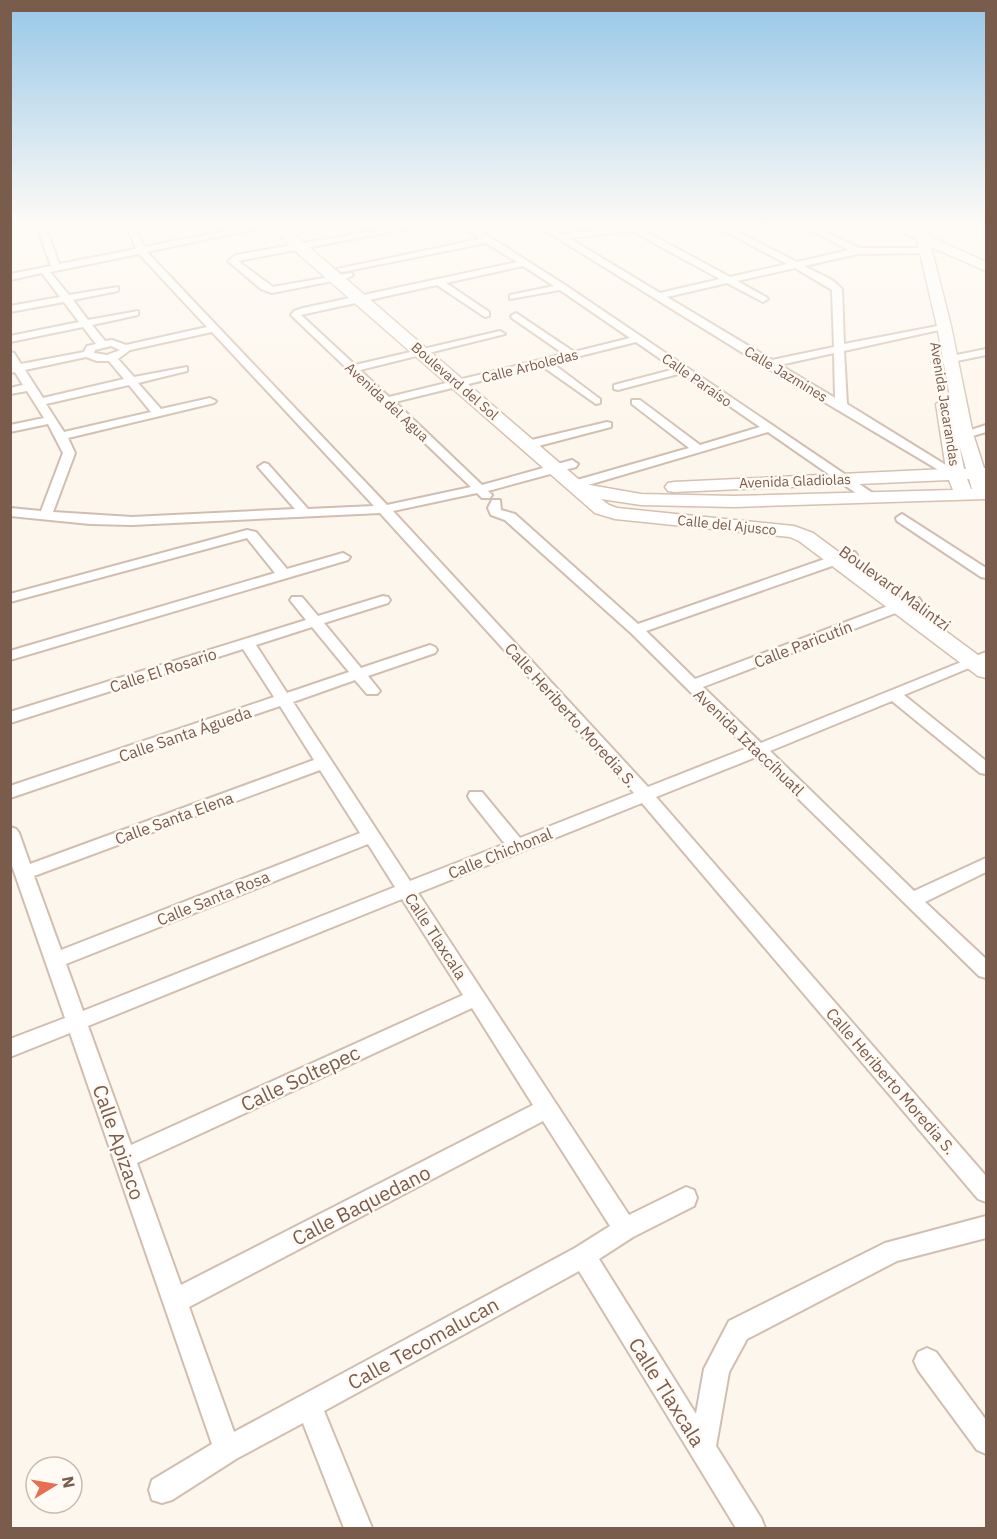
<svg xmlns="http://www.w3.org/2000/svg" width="997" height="1539" font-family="'IBM Plex Sans',sans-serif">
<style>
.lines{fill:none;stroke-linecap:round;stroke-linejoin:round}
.street-casing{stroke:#d1beb0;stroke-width:4}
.secondary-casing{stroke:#d6c0b0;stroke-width:3}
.street{fill:#fff;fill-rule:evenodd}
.secondary{fill:#fff;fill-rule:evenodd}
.labels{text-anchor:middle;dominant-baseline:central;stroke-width:5;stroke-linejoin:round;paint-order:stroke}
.far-street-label{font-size:14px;fill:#7a5c4d;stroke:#fffaf3}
.street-label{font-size:16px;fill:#7a5c4d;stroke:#fffaf3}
.near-street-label{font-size:20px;fill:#7a5c4d;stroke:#fffaf3}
</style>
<rect width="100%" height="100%" fill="#fdf6ec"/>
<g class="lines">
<defs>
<g id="street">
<path d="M36 223H44L59 264 136 249 126 223H134L144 247 265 223H283L147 252 387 505 471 487 291 315 294 311 303 308 517 262 486 243 342 272 337 269 480 239 458 223H468L565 285 874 494 876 497 874 500H866L768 432 578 488H570L568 485 570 482 689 448 632 404V400H640L700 445 760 427 682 373 618 390 614 389V385L675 369 636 342 552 363 600 399V403L596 404 542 366 395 402 482 485 572 460 578 464 576 467 488 491 492 495 490 498H482L477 493 393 511 648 787 747 748 631 633 505 520 491 515 488 508 492 500H500L501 510 515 514 638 624 845 552H855L857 555 855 558 646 631 695 679 909 598H919L921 601 919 604 703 687 761 743 986 652V661L904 695 986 761V774L980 773 892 701 770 751 914 891 986 858V872L925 902 986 959V978L979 976 756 757 656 797 986 1176V1202L978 1199 642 803 418 893 629 1215 686 1187 694 1190 697 1198 694 1206 633 1237 599 1259 696 1414 704 1369 729 1321 885 1243 986 1216V1238L897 1261 747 1339 729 1372 716 1446 761 1518 765 1528H736L579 1271 324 1411 372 1528H344L303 1423 236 1459 172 1500 162 1503 152 1500 149 1490 152 1480 212 1444 70 1033 10 1057V1039L65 1018 10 860V827L16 829 19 833 30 864 314 760 280 706 10 798V786L274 697 243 649 10 723V712L306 620 290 600 292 597H302L318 616 383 596 388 597 390 600 388 603 324 623 361 668 430 645 435 647 437 650 435 653 368 676 380 691 377 694H367L355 680 293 702 410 881 505 844 470 800 468 796 470 792H482L520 838 634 793 380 513 132 525 90 524 10 516V508L41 511 63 453 48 424 10 432V425L44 418 27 391 10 394V388L23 385 15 372 10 373V352L14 353 21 364 84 352 87 346 96 344 83 327 10 342V336L79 322 64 302 10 312V306L60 297 42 273 10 280V274L51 266ZM139 254 207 327 126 345 112 340 105 341 92 325 138 315V311L88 320 73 300 118 291V287L69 295 50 272ZM523 266 554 286 510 295V299L560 290 630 338 574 352 516 313 511 316 512 318 564 354 389 397 360 370 505 334 500 331 355 365 301 315 437 285 485 317 489 316V312L446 283ZM212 332 374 506 308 509 268 464 264 463 258 467 295 509 132 517 53 512 75 453 68 438 214 403 216 401 210 398 161 409 138 383 187 371V367L134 377 118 359 130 350ZM111 346 120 350 107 355 94 353 95 350ZM86 357 97 361H109L124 379 43 398 25 370ZM129 385 151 412 64 432 46 404ZM312 627 349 672 287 693 256 645ZM320 770 360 833 61 950 34 876ZM368 844 395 887 83 1011 66 964ZM402 899 463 995 131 1145 88 1026ZM472 1008 533 1105 181 1285 137 1163ZM543 1121 610 1226 575 1248 234 1432 189 1307Z"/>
<polygon points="418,223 437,223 238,261 273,287 351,273 353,275 348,278 272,293 261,289 228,261 236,255"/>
<path d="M533 223H543L562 234 625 227 620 223 635 226 684 223 643 230 730 277 787 264 709 223H720L797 262 849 250 796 223H807L859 248H930L931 250 927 253 858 254 804 266 832 280 842 289 844 344 948 324V328L844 351 847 404 962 475 960 478H952L764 366ZM632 231 720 279 660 293 569 238ZM795 268 832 290 834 347 772 360 667 297 727 283 763 302 768 299 766 297 737 281ZM834 353 835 398 780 365Z"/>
<polygon points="885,223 897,223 920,235 913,237"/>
<polygon points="986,349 986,355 937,365 932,362 937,359"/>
<polygon points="607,422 611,423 611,427 527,449 521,445 523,442"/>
<polygon points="986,425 986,432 953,442 947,438"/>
<polygon points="902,514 986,568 986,578 981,577 897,521 896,518"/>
<polygon points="247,530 256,532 287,569 343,553 350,557 348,560 10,660 10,651 275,573 247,538 10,602 10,594"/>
<polygon points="927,1348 936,1352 986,1420 986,1454 977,1450 918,1370 914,1361 918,1352"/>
</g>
<path id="secondary" d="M268 223H281L584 484 641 494 734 496 953 490 949 480 674 492 668 491 665 487 668 483 674 482 946 469 936 404 944 399 951 402 937 326 917 240 910 235 915 231 913 223H925L929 236 986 262V271L931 247 951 326 973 434 984 468H986V499L734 507 641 505 601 499 609 505 617 508 794 526 813 533 986 661V678L978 676 799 541 790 537 615 519 595 513 294 250ZM959 444 966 469H964ZM967 479H969L972 489H971Z"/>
</defs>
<use href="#street" class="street-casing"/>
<use href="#secondary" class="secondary-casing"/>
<use href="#street" class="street"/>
<use href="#secondary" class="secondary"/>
</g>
<linearGradient id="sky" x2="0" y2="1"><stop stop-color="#97c7e8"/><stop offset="0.51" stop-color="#fefbf6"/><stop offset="1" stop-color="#fefbf6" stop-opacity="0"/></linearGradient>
<rect width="997" height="439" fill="url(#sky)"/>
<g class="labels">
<g class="far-street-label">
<text transform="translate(530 366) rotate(-14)">Calle Arboledas</text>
<text transform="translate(786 374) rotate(31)">Calle Jazmines</text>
<text transform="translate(697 380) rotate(35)">Calle Paraíso</text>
<text transform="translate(455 381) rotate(41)">Boulevard del Sol</text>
<text transform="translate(387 402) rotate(43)">Avenida del Agua</text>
<text transform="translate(945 404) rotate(81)">Avenida Jacarandas</text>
<text transform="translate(795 481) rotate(-2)">Avenida Gladiolas</text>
<text transform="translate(727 525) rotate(6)">Calle del Ajusco</text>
</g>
<g class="street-label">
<text transform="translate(895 588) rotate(36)">Boulevard Malintzi</text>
<text transform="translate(803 644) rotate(-21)">Calle Paricutín</text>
<text transform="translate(163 670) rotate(-18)">Calle El Rosario</text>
<text transform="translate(571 715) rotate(48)">Calle Heriberto Moredia S.</text>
<text transform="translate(185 734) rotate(-19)">Calle Santa Águeda</text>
<text transform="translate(749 742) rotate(44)">Avenida Iztaccíhuatl</text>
<text transform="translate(174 818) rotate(-20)">Calle Santa Elena</text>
<text transform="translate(500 853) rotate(-22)">Calle Chichonal</text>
<text transform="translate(213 898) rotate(-22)">Calle Santa Rosa</text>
<text transform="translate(436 936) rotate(57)">Calle Tlaxcala</text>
<text transform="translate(891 1081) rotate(49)">Calle Heriberto Moredia S.</text>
</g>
<g class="near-street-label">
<text transform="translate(300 1078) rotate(-25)">Calle Soltepec</text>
<text transform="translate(119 1142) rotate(71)">Calle Apizaco</text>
<text transform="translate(361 1205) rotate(-27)">Calle Baquedano</text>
<text transform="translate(423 1343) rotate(-29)">Calle Tecomalucan</text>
<text transform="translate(667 1392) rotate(58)">Calle Tlaxcala</text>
</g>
</g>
<rect width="997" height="1539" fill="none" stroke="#7a5c4d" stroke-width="24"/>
<g transform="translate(54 1485) rotate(79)"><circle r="28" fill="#fffaf3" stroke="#cabbb1" stroke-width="1.5"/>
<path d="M0-4.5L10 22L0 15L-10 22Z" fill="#e76f51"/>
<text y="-9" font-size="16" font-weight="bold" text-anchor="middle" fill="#7a5c4d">N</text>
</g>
</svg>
